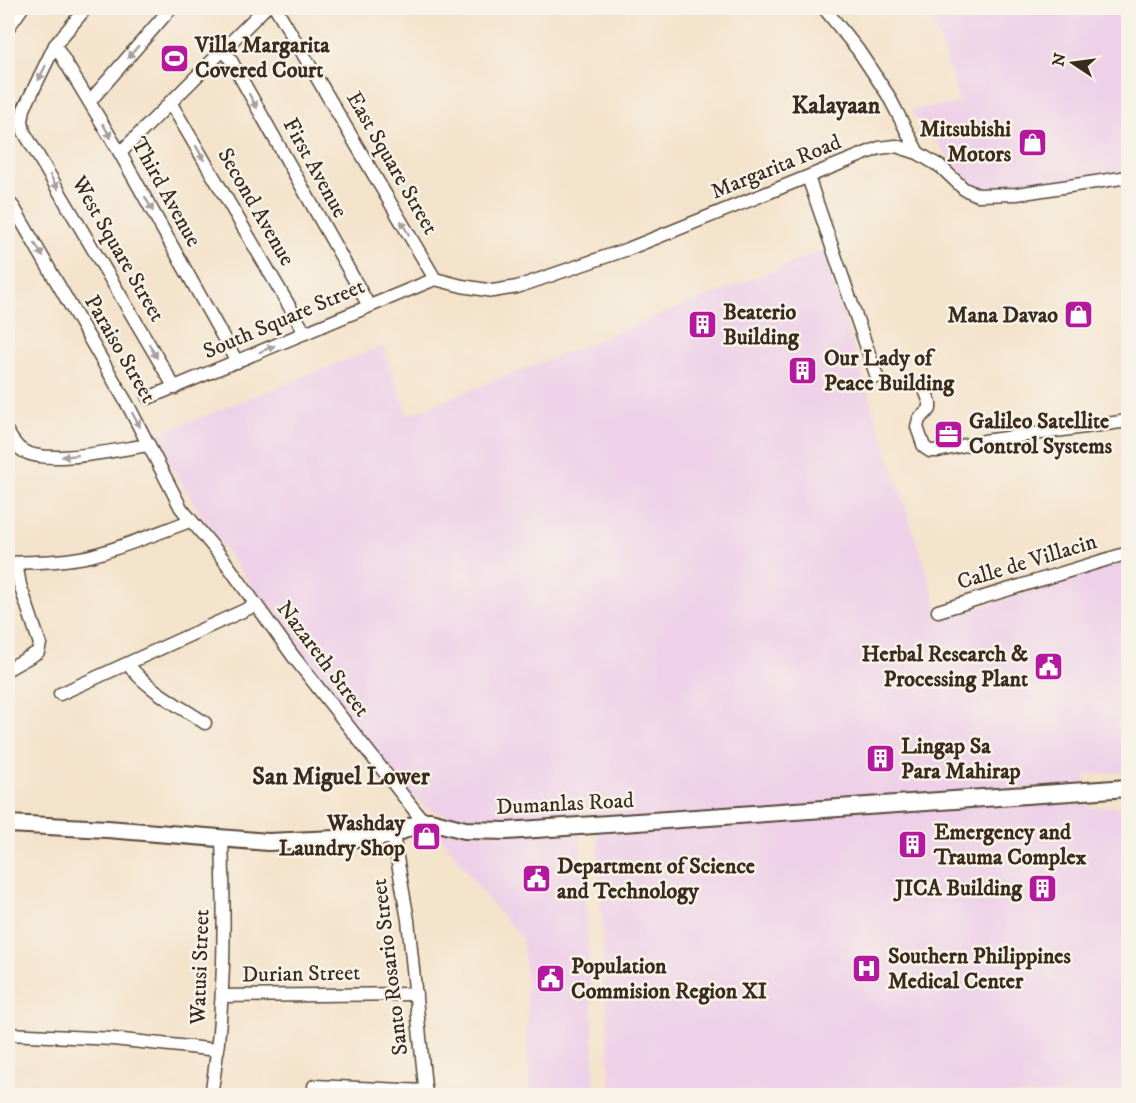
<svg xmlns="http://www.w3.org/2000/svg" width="1136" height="1103" font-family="'IM FELL DW Pica',serif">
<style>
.built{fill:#eed0e8}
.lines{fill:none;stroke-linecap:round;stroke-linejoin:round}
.street-casing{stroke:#574638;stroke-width:15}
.secondary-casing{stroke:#574638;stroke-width:20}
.street{stroke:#fff;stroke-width:12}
.secondary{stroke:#fff;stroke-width:16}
.oneway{fill:#a79f9a}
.labels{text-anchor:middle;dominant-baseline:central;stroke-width:5;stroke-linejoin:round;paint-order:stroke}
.poi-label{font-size:22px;font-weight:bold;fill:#3b2a1e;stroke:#f7f3e8;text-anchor:start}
.street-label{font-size:22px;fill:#3b2a1e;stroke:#f7f3e8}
.neighbourhood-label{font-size:24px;font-weight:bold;fill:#3b2a1e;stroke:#f7f3e8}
</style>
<rect width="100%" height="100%" fill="#f7f3e8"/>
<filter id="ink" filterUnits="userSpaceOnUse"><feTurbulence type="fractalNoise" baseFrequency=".0167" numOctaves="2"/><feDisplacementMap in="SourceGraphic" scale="12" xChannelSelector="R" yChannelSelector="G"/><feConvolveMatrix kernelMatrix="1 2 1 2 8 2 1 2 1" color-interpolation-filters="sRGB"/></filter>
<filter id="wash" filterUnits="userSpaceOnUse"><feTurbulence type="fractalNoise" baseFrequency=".008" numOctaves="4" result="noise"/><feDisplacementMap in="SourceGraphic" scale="24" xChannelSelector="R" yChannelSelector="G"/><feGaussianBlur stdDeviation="1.35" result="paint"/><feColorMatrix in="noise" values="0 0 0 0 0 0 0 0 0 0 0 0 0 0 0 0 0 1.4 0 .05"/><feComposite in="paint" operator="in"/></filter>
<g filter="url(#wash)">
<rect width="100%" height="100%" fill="#f4e3cb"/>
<g class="built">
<polygon points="929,8 1128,8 1128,173 978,191 909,110 960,103"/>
<polygon points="822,251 932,588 939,621 1128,559 1128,772 1086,775 1089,808 1128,806 1128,1095 611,1095 596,813 512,820 473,820 443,815 428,809 415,799 403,788 322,687 198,510 153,436 382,346 408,415"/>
<polygon points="437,831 580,834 593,1017 595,1095 530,1095 525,963 522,939 488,899"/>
</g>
</g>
<g filter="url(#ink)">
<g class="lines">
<defs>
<g id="street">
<polyline points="86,8 55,45 24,109 22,121 24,132 175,388"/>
<polyline points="276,8 435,279"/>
<polyline points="824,8 858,50 888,95 918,153"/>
<polyline points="8,28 22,8"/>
<polyline points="55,45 120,153 237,362"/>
<polyline points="225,50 369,306"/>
<polyline points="90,101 171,8"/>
<polyline points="170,102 305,333"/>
<polyline points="120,153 265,8"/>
<polyline points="808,177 877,377"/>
<polyline points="8,201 14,208 129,407 181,508 224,560 293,656 423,821"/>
<polyline points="435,279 462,286 493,291 517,287 628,249 879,148 896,146 918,153 941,167 964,189 978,195 1017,194 1128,177"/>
<polyline points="924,387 930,403 930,409 919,419 917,427 924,447 930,451 938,451 984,441 1128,421"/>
<polyline points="148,398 435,279"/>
<path d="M8 433C12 440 16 447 23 451 49 466 118 449 149 445"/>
<path d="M8 563C35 562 63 562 90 556 124 547 157 533 190 521"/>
<polyline points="938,611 1128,553"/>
<path d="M128 664C145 688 181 707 205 723"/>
<polyline points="8,669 38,652 40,644 20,585 16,563"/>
<polyline points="60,694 256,605"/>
<polyline points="393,835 408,920 426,1096"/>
<polyline points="222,996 416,994"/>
<polyline points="8,1034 113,1039 218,1050"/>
<polyline points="314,1086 426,1091"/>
<path d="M211 1096C225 1009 225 927 222 839"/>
</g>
<polyline id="secondary" points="8,824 107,829 268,842 380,837 393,835 423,821 430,821 465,830 507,831 1128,788"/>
</defs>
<use href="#street" class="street-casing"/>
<use href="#secondary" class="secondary-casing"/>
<use href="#street" class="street"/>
<use href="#secondary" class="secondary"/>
</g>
<defs><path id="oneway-solid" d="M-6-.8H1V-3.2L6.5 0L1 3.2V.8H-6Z" transform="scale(1.5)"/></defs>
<g class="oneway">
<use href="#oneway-solid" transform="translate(133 52) rotate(131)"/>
<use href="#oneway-solid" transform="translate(42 73) rotate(116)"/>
<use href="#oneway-solid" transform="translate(253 101) rotate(61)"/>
<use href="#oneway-solid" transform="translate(107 131) rotate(60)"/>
<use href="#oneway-solid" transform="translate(200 153) rotate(60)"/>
<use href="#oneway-solid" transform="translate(54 182) rotate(60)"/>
<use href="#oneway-solid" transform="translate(149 204) rotate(61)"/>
<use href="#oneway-solid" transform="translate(405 228) rotate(-120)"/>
<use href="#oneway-solid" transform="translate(39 250) rotate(59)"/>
<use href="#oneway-solid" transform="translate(267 349) rotate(-23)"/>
<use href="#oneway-solid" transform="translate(153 351) rotate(60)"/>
<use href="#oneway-solid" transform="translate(136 420) rotate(62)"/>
<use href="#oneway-solid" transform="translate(70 456) rotate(174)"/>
</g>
</g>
<defs>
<symbol id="stadium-square" viewBox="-11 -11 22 22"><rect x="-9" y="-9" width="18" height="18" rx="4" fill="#b5179e" stroke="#f7f3e8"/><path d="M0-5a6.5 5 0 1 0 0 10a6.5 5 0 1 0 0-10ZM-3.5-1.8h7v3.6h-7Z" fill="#fff"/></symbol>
<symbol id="shop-square" viewBox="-11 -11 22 22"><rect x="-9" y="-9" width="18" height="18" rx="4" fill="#b5179e" stroke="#f7f3e8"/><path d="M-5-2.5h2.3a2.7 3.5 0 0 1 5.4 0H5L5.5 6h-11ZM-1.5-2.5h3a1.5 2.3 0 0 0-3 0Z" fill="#fff"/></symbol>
<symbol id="building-square" viewBox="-11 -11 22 22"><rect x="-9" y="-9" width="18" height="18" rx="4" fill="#b5179e" stroke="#f7f3e8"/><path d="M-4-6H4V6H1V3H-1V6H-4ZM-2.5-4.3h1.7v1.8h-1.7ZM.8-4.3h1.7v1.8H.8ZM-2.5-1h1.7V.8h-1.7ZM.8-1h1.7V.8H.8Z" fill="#fff"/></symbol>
<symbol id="office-square" viewBox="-11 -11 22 22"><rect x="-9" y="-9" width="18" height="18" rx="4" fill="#b5179e" stroke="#f7f3e8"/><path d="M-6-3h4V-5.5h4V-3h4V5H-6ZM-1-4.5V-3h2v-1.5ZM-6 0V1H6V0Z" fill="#fff"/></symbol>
<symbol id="civic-square" viewBox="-11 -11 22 22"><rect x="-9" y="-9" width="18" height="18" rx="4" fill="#b5179e" stroke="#f7f3e8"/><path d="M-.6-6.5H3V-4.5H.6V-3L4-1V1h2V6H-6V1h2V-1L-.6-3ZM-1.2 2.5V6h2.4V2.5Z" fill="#fff"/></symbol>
<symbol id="hospital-square" viewBox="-11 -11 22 22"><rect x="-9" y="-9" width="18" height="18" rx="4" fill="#b5179e" stroke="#f7f3e8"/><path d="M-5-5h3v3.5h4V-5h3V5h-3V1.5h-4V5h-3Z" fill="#fff"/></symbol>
</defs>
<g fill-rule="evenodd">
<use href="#stadium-square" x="158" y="42" width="33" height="33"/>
<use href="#shop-square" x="1016" y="126" width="33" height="33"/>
<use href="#shop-square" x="1062" y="298" width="33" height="33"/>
<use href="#building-square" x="686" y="308" width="33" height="33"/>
<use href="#building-square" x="786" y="354" width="33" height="33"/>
<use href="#office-square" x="932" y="418" width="33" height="33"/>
<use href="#civic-square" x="1032" y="650" width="33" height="33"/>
<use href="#building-square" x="864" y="742" width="33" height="33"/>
<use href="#shop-square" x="410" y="820" width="33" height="33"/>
<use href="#building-square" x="896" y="828" width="33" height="33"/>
<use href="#civic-square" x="520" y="862" width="33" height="33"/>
<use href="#building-square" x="1026" y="872" width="33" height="33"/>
<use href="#hospital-square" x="850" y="952" width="33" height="33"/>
<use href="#civic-square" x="534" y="962" width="33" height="33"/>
</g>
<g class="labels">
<g class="poi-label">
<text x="195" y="45">Villa Margarita<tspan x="195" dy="25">Covered Court</tspan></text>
<text x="1011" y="129" text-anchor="end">Mitsubishi<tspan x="1011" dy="25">Motors</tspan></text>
<text x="723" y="312">Beaterio<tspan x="723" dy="25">Building</tspan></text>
<text x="1058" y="315" text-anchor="end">Mana Davao</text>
<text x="824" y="358">Our Lady of<tspan x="824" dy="25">Peace Building</tspan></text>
<text x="969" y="421">Galileo Satellite<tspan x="969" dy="25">Control Systems</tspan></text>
<text x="1028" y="654" text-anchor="end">Herbal Research &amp;<tspan x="1028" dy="25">Processing Plant</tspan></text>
<text x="901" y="746">Lingap Sa<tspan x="901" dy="25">Para Mahirap</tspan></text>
<text x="405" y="823" text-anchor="end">Washday<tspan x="405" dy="25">Laundry Shop</tspan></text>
<text x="934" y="832">Emergency and<tspan x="934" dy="25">Trauma Complex</tspan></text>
<text x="557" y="866">Department of Science<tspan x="557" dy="25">and Technology</tspan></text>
<text x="1022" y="888" text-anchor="end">JICA Building</text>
<text x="888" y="956">Southern Philippines<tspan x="888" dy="25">Medical Center</tspan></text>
<text x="571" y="966">Population<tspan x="571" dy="25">Commision Region XI</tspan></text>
</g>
<g class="street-label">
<text transform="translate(392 163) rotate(60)">East Square Street</text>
<text transform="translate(776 167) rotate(-22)">Margarita Road</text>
<text transform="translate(315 168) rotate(61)">First Avenue</text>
<text transform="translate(166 192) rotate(61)">Third Avenue</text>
<text transform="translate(256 207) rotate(60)">Second Avenue</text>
<text transform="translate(118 249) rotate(60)">West Square Street</text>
<text transform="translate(284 319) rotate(-23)">South Square Street</text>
<text transform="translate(120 349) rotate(60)">Paraiso Street</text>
<text transform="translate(1027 562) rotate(-17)">Calle de Villacin</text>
<text transform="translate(323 659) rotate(53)">Nazareth Street</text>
<text transform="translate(565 804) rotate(-3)">Dumanlas Road</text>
<text transform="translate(200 967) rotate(-88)">Watusi Street</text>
<text transform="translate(390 967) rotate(-97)">Santo Rosario Street</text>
<text transform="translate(301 974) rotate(-1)">Durian Street</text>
</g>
<g class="neighbourhood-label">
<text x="836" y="106">Kalayaan</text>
<text x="341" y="777">San Miguel Lower</text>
</g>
</g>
<rect width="1136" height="1103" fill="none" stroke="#f7f3e8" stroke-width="30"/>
<g transform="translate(1073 63) rotate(283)" stroke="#f7f3e8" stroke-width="4.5" paint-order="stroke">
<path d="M0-4.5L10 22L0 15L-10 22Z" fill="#3b2a1e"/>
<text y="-9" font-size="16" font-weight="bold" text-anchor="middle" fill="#3b2a1e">N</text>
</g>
</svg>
